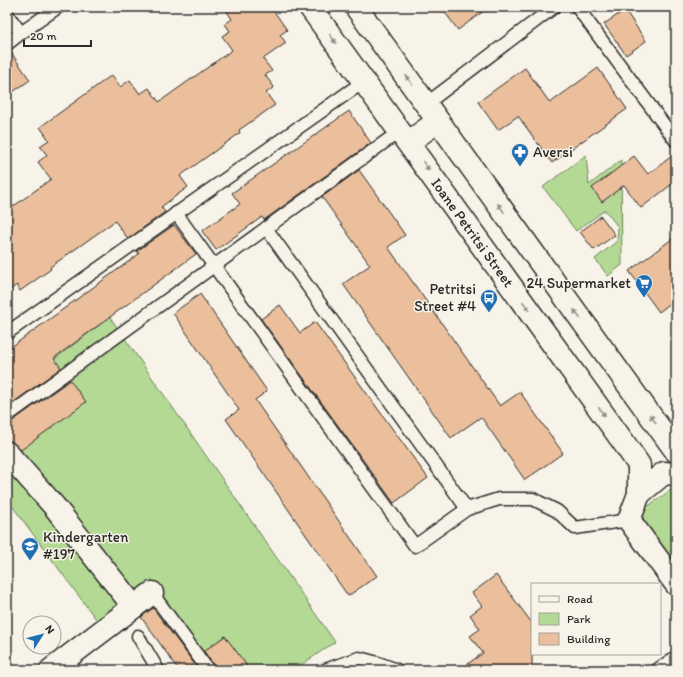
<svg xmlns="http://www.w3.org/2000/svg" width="683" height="677" font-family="Itim,sans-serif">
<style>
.green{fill:#b3d994;stroke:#6f8260}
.building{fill:#ebbf9b;stroke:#2b2b2b}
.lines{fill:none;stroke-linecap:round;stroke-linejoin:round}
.lane-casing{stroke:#2b2b2b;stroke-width:15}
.street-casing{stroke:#2b2b2b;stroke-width:25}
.secondary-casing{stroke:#2b2b2b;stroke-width:25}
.lane{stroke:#f7f3e8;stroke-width:12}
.street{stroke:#f7f3e8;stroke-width:22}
.secondary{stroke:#f7f3e8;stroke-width:22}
.oneway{fill:#918f8a}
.labels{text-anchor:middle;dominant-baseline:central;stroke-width:3;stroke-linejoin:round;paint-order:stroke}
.poi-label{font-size:15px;fill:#2b2b2b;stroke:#f7f3e8;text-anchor:start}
.street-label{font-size:15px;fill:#2b2b2b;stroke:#f7f3e8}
</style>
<rect width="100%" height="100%" fill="#f7f3e8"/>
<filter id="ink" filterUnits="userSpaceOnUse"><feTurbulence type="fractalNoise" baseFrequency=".025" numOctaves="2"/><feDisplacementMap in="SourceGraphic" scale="8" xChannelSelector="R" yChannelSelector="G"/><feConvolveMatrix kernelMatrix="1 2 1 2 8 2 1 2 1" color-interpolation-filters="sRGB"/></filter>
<g filter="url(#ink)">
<g class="green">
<polygon points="586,155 589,185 621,160 622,265 608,276 595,259 617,241 618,227 605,210 576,231 543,187"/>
<polygon points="110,317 335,642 294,670 214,670 154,586 101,626 7,499 7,395"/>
<polygon points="676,486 676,570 645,527 643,517 647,507"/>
</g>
<g class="building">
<polygon points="224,7 271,7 287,30 280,35 286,43 263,59 272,71 265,75 274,87 266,93 275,105 239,130 240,133 180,176 188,187 161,207 165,212 128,239 115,221 50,267 51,269 20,291 17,285 7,292 7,211 51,179 38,162 47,155 40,146 49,140 40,127 112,75 120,87 130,80 140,94 149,88 159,102 232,50 222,36 230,31 225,24 232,19"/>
<polygon points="441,7 489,7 458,30"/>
<polygon points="625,10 646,41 626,55 604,24"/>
<polygon points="7,51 10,51 30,80 7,96"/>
<polygon points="525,68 550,103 598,68 627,109 552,163 518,116 498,130 478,102"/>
<polygon points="349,111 371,143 264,220 262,217 216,250 202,231 240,204 232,193"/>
<polygon points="676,153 676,181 641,208 624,185 602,202 592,188 634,156 648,174"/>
<polygon points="359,170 405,235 388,247 500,406 520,392 563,453 525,480 481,417 451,438 343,284 370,265 322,197"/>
<polygon points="601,216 615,235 594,250 580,232"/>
<polygon points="174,225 196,254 54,358 61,368 7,407 7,350 139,254 137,251"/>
<polygon points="676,236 676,299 659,312 629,271"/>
<polygon points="200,294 267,391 255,400 377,576 348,596 226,419 239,410 173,313"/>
<polygon points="280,305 300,333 315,322 428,478 394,503 261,319"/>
<polygon points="70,380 86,402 21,450 11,441 7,441 7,423 11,422"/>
<polygon points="496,575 532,623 532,670 459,670 483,653 470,636 480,629 470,615 482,606 472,593"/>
<polygon points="153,608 199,670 177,670 178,669 141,617"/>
<polygon points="225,636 250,670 215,670 214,666 204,651"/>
</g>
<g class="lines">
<defs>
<g id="lane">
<polyline points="577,7 676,141"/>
<polyline points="7,14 21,33 58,7"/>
<polyline points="7,44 21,33"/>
<polyline points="426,104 554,7"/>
<polyline points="176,213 415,546 467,509 499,499 533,499 557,511 575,528 629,520"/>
<polyline points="266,228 467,509"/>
<polyline points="7,333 363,82"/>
<polyline points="7,416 400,131"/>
<polyline points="152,593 208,670"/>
<polyline points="138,636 158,670"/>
<polyline points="325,670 359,658 378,663 397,670"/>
<polyline points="657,670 676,657"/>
</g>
<g id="street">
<polyline points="7,453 54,506 134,607"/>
<polyline points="51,670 152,593"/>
</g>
<g id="secondary">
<path id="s1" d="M310 7 624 443 639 465V494L629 520 676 584"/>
<polyline points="356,7 676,451"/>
<polyline points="409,142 438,121"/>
<polyline points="639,494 664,473 676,474"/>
</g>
</defs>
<use href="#lane" class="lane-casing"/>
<use href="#street" class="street-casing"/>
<use href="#secondary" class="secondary-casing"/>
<use href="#lane" class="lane"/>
<use href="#street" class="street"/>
<use href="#secondary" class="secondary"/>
</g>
<defs><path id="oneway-solid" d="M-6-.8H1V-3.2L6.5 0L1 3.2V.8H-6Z"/></defs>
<g class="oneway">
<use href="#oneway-solid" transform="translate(333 39) rotate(54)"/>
<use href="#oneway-solid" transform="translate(409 80) rotate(-126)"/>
<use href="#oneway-solid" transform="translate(426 166) rotate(54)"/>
<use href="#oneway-solid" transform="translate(501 208) rotate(-126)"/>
<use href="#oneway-solid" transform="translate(526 306) rotate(54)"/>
<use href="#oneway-solid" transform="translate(577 314) rotate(-126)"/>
<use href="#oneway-solid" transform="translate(602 412) rotate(54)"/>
<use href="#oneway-solid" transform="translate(653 419) rotate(-126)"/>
</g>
</g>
<defs>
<symbol id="pharmacy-pin" viewBox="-11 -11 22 30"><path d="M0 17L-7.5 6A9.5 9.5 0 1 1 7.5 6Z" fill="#1f6fb2" stroke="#f7f3e8"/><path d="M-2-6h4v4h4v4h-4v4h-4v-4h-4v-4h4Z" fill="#fff"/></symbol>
<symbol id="supermarket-pin" viewBox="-11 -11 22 30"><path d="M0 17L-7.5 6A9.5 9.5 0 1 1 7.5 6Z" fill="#1f6fb2" stroke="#f7f3e8"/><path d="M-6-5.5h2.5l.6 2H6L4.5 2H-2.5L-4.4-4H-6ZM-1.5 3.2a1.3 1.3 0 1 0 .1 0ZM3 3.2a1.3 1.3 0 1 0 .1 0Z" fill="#fff"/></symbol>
<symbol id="bus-pin" viewBox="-11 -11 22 30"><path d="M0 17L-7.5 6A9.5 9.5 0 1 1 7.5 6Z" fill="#1f6fb2" stroke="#f7f3e8"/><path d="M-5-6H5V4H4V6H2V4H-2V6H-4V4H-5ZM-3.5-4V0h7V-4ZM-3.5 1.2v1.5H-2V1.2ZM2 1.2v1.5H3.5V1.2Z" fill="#fff"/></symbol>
<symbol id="school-pin" viewBox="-11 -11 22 30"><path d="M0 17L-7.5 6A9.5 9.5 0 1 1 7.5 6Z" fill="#1f6fb2" stroke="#f7f3e8"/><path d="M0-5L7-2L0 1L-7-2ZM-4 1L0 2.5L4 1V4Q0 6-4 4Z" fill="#fff"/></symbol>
</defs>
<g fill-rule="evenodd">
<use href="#pharmacy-pin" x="510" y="142" width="20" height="27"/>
<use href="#supermarket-pin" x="634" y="273" width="20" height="27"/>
<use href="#bus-pin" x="479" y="288" width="20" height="27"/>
<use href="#school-pin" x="20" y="536" width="20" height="27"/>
</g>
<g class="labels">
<g class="poi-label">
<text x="533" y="152">Aversi</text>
<text x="631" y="283" text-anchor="end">24 Supermarket</text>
<text x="476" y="289" text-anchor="end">Petritsi<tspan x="476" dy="17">Street #4</tspan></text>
<text x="43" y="537">Kindergarten<tspan x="43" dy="17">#197</tspan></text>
</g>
<g class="street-label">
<text stroke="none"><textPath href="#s1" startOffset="278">Ioane Petritsi Street</textPath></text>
</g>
</g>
<rect width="683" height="677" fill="none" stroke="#f7f3e8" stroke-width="24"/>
<rect x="12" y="12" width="659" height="653" fill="none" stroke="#2b2b2b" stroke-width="1.5" filter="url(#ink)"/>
<rect x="531" y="583" width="130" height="72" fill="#f7f3e8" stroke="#a5a39c"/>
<rect x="539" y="596" width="20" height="6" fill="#f7f3e8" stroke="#a5a39c"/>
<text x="567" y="603" font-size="12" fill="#2b2b2b">Road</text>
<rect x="539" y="613" width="20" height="12" fill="#b3d994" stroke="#a5a39c"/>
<text x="567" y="623" font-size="12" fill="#2b2b2b">Park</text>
<rect x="539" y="633" width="20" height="12" fill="#ebbf9b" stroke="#a5a39c"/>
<text x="567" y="643" font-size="12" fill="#2b2b2b">Building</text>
<g transform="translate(42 635) rotate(54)"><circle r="19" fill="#f7f3e8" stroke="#a5a39c"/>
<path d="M0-3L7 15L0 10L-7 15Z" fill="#1f6fb2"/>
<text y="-6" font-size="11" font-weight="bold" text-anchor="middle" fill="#2b2b2b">N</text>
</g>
<path d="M24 40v6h67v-6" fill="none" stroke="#2b2b2b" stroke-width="2"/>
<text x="30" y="40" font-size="12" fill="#2b2b2b" stroke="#f7f3e8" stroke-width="3" paint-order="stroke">20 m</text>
</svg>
